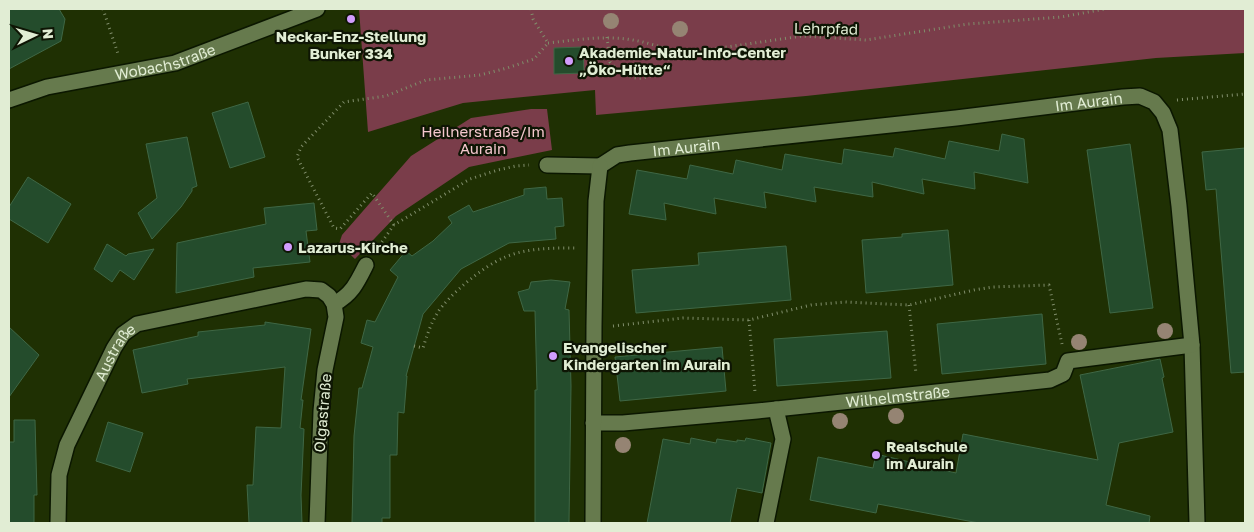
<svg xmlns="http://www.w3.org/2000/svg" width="1254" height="532" font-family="'Golos Text',sans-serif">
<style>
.green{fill:#7a3d4a}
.building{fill:#244c2c;stroke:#3f6745}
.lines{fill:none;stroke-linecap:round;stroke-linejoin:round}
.minor-casing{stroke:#0b1700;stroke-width:18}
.path{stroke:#808e6b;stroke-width:3;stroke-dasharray:1 4;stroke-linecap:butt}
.minor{stroke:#667a4d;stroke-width:15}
.tree{fill:#958473}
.poi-dot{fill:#d19dfd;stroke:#0e1504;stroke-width:2}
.labels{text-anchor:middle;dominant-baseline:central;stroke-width:4.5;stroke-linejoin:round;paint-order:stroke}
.street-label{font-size:15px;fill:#e1edd4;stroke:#0e1504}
.poi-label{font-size:15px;font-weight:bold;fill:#e1edd4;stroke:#0e1504;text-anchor:start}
.park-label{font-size:15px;fill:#f5c8ce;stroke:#0e1504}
</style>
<rect width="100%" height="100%" fill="#1f3003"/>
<g class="green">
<polygon points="359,9 1245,9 1245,53 1156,58 806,96 596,115 595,90 463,103 368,132"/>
<polygon points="531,109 547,109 552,150 469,167 396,216 355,259 339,244 342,235 411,156 471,118"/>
</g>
<g class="building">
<polygon points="9,9 59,9 65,19 61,41 9,69"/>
<polygon points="583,47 584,73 554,74 554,48"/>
<polygon points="248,102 265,157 230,168 212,113"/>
<polygon points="1002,134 1024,139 1028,183 974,172 975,189 922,179 924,194 872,182 873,197 814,187 816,202 764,192 766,208 714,198 716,214 664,203 666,220 629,214 637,170 687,179 690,165 733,174 736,160 782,170 785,154 842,164 844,149 893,157 895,148 945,159 949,141 999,151"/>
<polygon points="187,137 197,186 192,188 192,191 181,207 152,239 138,213 157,198 146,144"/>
<polygon points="1130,144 1153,308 1110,313 1087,150"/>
<polygon points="1245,148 1245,372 1231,373 1216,189 1206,190 1202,152"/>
<polygon points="28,177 71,204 48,243 9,219 9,207"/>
<polygon points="546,187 547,199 562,198 564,226 555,227 556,239 509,243 461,269 423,314 406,376 407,376 404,413 398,412 397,455 390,455 390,518 382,518 382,523 352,523 354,436 359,388 362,388 373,347 361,343 367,320 375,322 398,277 390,270 406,251 412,256 433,241 452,223 448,217 469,205 473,212 524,195 524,189"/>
<polygon points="314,203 317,230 306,231 310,262 253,268 254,277 176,293 177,243 266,224 264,208"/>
<polygon points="948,230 953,285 866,293 862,240 902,237 902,234"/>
<polygon points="107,244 126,256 128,254 154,249 134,280 120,270 112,282 94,269"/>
<polygon points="786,246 791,300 636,313 632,270 699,265 698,253"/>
<polygon points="551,280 570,282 565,309 569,310 571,386 569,523 535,523 535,390 537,390 535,311 524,311 518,292 529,289 531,282"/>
<polygon points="1042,314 1046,364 942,374 937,324"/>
<polygon points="265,322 311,329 301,400 303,400 300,428 304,429 301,495 302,523 249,523 247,485 253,485 256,427 281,428 285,367 187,379 188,384 142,393 133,350 198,336 198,332 265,325"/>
<polygon points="9,327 39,355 9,397"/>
<polygon points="887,331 891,378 777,386 774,339"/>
<polygon points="722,347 726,391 620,401 615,357"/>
<polygon points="1160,359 1164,377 1162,378 1173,432 1119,443 1106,505 1150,516 1149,523 979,523 878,504 876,513 810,500 818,457 873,468 876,454 956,473 963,434 1098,460 1080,375"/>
<polygon points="14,420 35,420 37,495 34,495 34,523 9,523 9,442 14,442"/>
<polygon points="108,422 143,433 130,472 96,461"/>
<polygon points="691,438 716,443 717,439 737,442 737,440 745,441 746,438 771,443 762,493 737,488 730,523 647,523 663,439 690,444"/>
</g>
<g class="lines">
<defs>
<g id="minor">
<path id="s1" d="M9 100 47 87 175 63 317 9"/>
<polyline points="547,165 600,166"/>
<path id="s2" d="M600 166 617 155 630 153 956 118 1123 97 1140 96 1154 102 1163 113 1170 130 1179 206 1192 345 1197 523"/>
<path d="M334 304C352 294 357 283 366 265"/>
<path id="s3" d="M593 423H623L757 411 1050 380 1063 374 1068 361 1192 345"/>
<path id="s4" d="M58 523 59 475 67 445 114 348 123 334 137 324 306 289 321 290 329 296 334 304 336 317 325 370 321 411 317 523"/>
<polyline points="593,523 594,326 596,201 600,166"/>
<polyline points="766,523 783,439 776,409"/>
</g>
</defs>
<use href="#minor" class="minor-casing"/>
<g class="path">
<polyline points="103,9 118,54"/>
<polyline points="531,9 533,19 548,43"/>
<path d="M607 37 610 62C622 75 636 83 652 75 656 73 662 69 665 65 668 61 669 55 671 51"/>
<path d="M548 43C576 40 605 35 633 40 651 43 668 50 686 53L802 36 866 40 968 24 1061 17 1105 9"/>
<polyline points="1177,100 1245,94"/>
<polyline points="394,225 372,193 340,229 334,228 297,157 301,147 344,102 386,96 426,80 480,75 507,68 534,59 548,43"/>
<polyline points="376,250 394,225 470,179 498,170 516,166 529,165"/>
<polyline points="909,305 916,374"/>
<polyline points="749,320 755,392"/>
<polyline points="613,326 683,318 749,320 811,305 845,302 909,305 974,290 993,287 1049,285 1062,344"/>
<path d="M414 346 423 348C427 335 431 323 438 312 449 295 484 266 503 258 525 248 551 248 575 248"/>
</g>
<use href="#minor" class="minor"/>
</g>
<g class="tree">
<circle cx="611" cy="21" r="8"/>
<circle cx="680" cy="29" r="8"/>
<circle cx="1165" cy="331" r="8"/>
<circle cx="1079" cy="342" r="8"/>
<circle cx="896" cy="416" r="8"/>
<circle cx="840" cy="421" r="8"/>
<circle cx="623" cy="445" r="8"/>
</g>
<g class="poi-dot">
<circle cx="351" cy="19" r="5"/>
<circle cx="569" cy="61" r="5"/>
<circle cx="288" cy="247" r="5"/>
<circle cx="553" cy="356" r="5"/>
<circle cx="876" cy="455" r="5"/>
</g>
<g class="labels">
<g class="street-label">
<text transform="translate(826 28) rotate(1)">Lehrpfad</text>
<text stroke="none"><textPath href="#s1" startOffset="161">Wobachstraße</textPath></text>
<text stroke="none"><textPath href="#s2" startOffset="495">Im Aurain</textPath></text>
<text stroke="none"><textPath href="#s2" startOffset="90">Im Aurain</textPath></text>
<text stroke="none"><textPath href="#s4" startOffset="184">Austraße</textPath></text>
<text stroke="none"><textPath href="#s3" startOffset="306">Wilhelmstraße</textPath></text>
<text transform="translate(322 413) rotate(-85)">Olgastraße</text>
</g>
<g class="poi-label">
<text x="351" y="36" text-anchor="middle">Neckar-Enz-Stellung<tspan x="351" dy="17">Bunker 334</tspan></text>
<text x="579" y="52">Akademie-Natur-Info-Center<tspan x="579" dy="17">„Öko-Hütte“</tspan></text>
<text x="298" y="247">Lazarus-Kirche</text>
<text x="563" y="347">Evangelischer<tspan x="563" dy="17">Kindergarten im Aurain</tspan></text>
<text x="886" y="446">Realschule<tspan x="886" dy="17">im Aurain</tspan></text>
</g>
<g class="park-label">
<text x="483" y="131">Heilnerstraße/Im<tspan x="483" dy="17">Aurain</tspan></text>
</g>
</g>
<rect width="1254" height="532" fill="none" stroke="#e1edd4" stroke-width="20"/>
<g transform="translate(35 35) rotate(85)" stroke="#0e1504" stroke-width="4" paint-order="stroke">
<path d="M0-4L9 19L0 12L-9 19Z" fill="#e1edd4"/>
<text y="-8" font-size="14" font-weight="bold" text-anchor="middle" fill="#e1edd4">N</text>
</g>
</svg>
